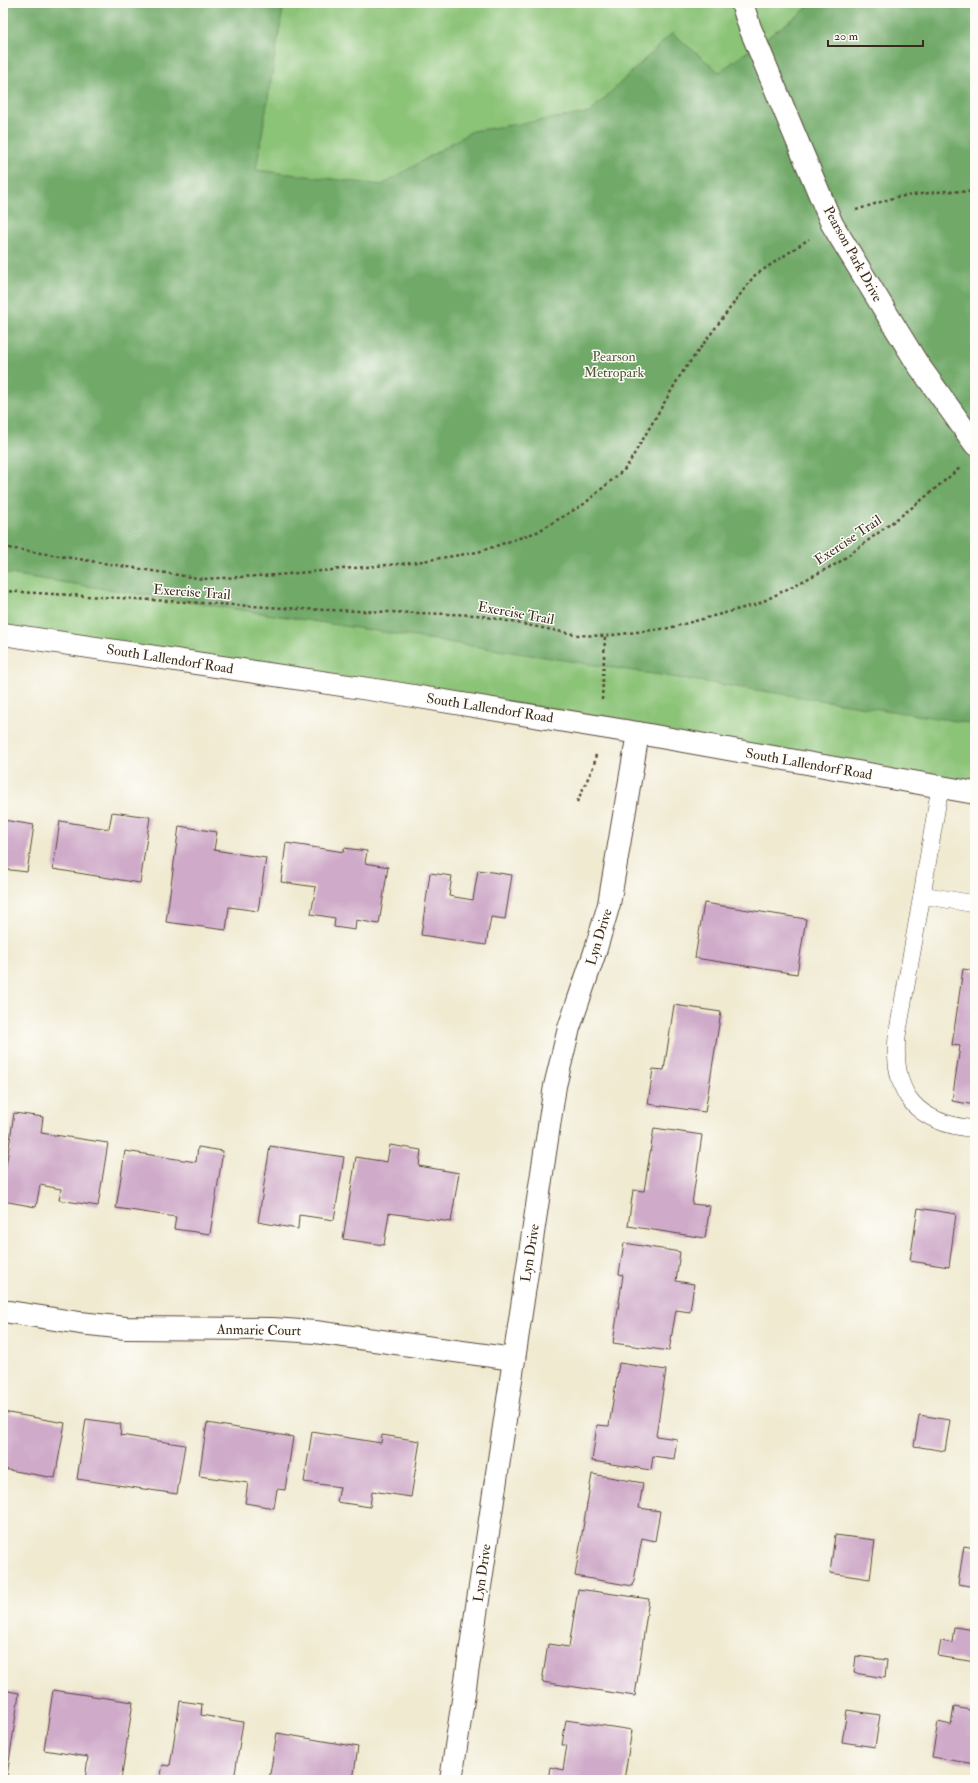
<svg xmlns="http://www.w3.org/2000/svg" width="978" height="1783" font-family="'IM FELL Double Pica',serif">
<style>
.green{fill:#8bc377;stroke:#63764a}
.forest{fill:#70a968;stroke:#566a43}
.building{fill:#cfaac9}
.lines{fill:none;stroke-linecap:round;stroke-linejoin:round}
.service-casing{stroke:#564739;stroke-width:18}
.minor-casing{stroke:#564739;stroke-width:24}
.tertiary-casing{stroke:#564739;stroke-width:24}
.path{stroke:#564739;stroke-width:2.5;stroke-dasharray:3 3;stroke-linecap:butt}
.service{stroke:#fff;stroke-width:17}
.minor{stroke:#fff;stroke-width:22}
.tertiary{stroke:#fff;stroke-width:22}
.labels{text-anchor:middle;dominant-baseline:central;stroke-width:3;stroke-linejoin:round;paint-order:stroke}
.street-label{font-size:14px;fill:#3b2a1e;stroke:#fdfcf7}
.park-label{font-size:14px;fill:#535839;stroke:#fdfcf7}
</style>
<rect width="100%" height="100%" fill="#fdfcf7"/>
<filter id="ink" filterUnits="userSpaceOnUse"><feTurbulence type="fractalNoise" baseFrequency=".025" numOctaves="2"/><feDisplacementMap in="SourceGraphic" scale="8" xChannelSelector="R" yChannelSelector="G"/><feConvolveMatrix kernelMatrix="1 2 1 2 8 2 1 2 1" color-interpolation-filters="sRGB"/></filter>
<filter id="wash" filterUnits="userSpaceOnUse"><feTurbulence type="fractalNoise" baseFrequency=".012" numOctaves="4" result="noise"/><feDisplacementMap in="SourceGraphic" scale="16" xChannelSelector="R" yChannelSelector="G"/><feGaussianBlur stdDeviation="0.9" result="paint"/><feColorMatrix in="noise" values="0 0 0 0 0 0 0 0 0 0 0 0 0 0 0 0 0 1.4 0 .05"/><feComposite in="paint" operator="in"/></filter>
<g filter="url(#wash)">
<rect width="100%" height="100%" fill="#f0ead1"/>
<polygon class="green" points="3,3 975,3 975,793 3,634"/>
<polygon class="forest" points="3,3 284,3 256,170 382,185 472,131 589,113 672,33 719,72 801,13 812,3 975,3 975,724 3,573"/>
<g id="blocks">
<g class="building">
<polygon points="112,812 150,817 140,883 53,869 60,821 109,829"/>
<polygon points="3,820 34,825 27,872 3,869"/>
<polygon points="179,826 217,832 214,850 266,858 258,911 229,907 226,930 166,922"/>
<polygon points="286,843 344,852 344,848 367,851 365,863 388,867 379,924 356,920 355,930 334,927 335,918 311,914 316,887 281,882"/>
<polygon points="478,870 512,875 505,919 491,917 486,945 421,935 430,873 452,876 449,896 473,900"/>
<polygon points="704,903 806,919 797,974 695,958"/>
<polygon points="963,969 975,971 975,1105 952,1101 960,1046 952,1045"/>
<polygon points="674,1005 721,1012 705,1112 648,1104 653,1069 664,1070"/>
<polygon points="14,1113 43,1117 41,1133 108,1143 98,1206 59,1200 61,1189 40,1185 36,1207 3,1201 3,1187"/>
<polygon points="654,1128 702,1135 692,1204 710,1206 705,1238 628,1226 633,1190 644,1191"/>
<polygon points="390,1145 421,1150 419,1166 459,1173 451,1222 389,1213 384,1245 343,1239 356,1157 387,1162"/>
<polygon points="270,1146 344,1157 334,1220 299,1215 298,1229 258,1222"/>
<polygon points="198,1147 223,1151 210,1234 174,1229 176,1217 116,1208 125,1151 196,1162"/>
<polygon points="918,1208 956,1214 949,1267 910,1261"/>
<polygon points="624,1243 680,1252 676,1281 694,1284 690,1312 676,1310 669,1351 613,1343 623,1275 619,1274"/>
<polygon points="619,1363 666,1370 656,1436 677,1439 674,1459 653,1456 651,1470 592,1461 597,1425 609,1426"/>
<polygon points="3,1412 65,1423 55,1478 3,1469"/>
<polygon points="919,1415 950,1420 945,1451 914,1446"/>
<polygon points="86,1419 121,1424 120,1435 185,1445 177,1494 77,1479"/>
<polygon points="207,1423 293,1437 285,1490 277,1489 274,1508 245,1503 248,1483 199,1476"/>
<polygon points="312,1432 381,1443 382,1435 420,1441 411,1497 372,1491 370,1507 337,1502 340,1487 304,1482"/>
<polygon points="592,1474 643,1483 639,1508 660,1511 655,1541 642,1538 633,1586 575,1576"/>
<polygon points="835,1535 875,1540 870,1579 830,1573"/>
<polygon points="964,1546 975,1548 975,1587 958,1584"/>
<polygon points="578,1589 649,1599 635,1696 542,1682 548,1644 569,1647"/>
<polygon points="954,1627 975,1630 975,1662 938,1656 941,1641 952,1643"/>
<polygon points="856,1656 887,1660 885,1678 854,1673"/>
<polygon points="3,1690 19,1693 7,1776 3,1776"/>
<polygon points="53,1690 133,1702 121,1780 85,1780 88,1757 44,1750"/>
<polygon points="180,1701 202,1704 201,1715 243,1722 234,1780 160,1780 163,1765 170,1766"/>
<polygon points="954,1707 975,1711 975,1764 932,1757 938,1722 951,1725"/>
<polygon points="847,1710 880,1715 875,1747 842,1742"/>
<polygon points="566,1720 632,1730 624,1780 548,1780 550,1767 563,1770 567,1745 562,1745"/>
<polygon points="277,1733 358,1747 353,1780 269,1780"/>
</g>
</g>
</g>
<g filter="url(#ink)">
<use href="#blocks" fill-opacity="0" stroke="#564739" stroke-width="1"/>
<g class="lines">
<defs>
<g id="service">
<polyline points="940,787 922,895 975,904"/>
<path d="M922 895 897 1036C892 1095 916 1123 975 1129"/>
</g>
<g id="minor">
<polyline points="742,3 750,28 832,224 917,363 975,444"/>
<polyline points="3,1311 80,1323 126,1328 272,1329 315,1332 514,1359"/>
<polyline points="451,1780 555,1086 569,1028 595,952 609,904 638,733"/>
</g>
<polyline id="tertiary" points="3,634 395,693 638,733 975,793"/>
</defs>
<use href="#service" class="service-casing"/>
<use href="#minor" class="minor-casing"/>
<use href="#tertiary" class="tertiary-casing"/>
<g class="path">
<polyline points="856,210 896,197 946,191 975,192"/>
<polyline points="3,547 203,579 276,575 410,563 478,552 537,532 584,504 626,468 681,374 754,276 809,239"/>
<polyline points="3,591 301,609 477,615 578,635 605,636 669,628 758,604 838,563 918,503 961,467"/>
<polyline points="602,700 605,636"/>
<polyline points="577,802 594,765 596,754"/>
</g>
<use href="#service" class="service"/>
<use href="#minor" class="minor"/>
<use href="#tertiary" class="tertiary"/>
</g>
</g>
<g class="labels">
<g class="street-label">
<text transform="translate(853 254) rotate(61)">Pearson Park Drive</text>
<text transform="translate(848 540) rotate(-34)">Exercise Trail</text>
<text transform="translate(192 592) rotate(4)">Exercise Trail</text>
<text transform="translate(516 613) rotate(10)">Exercise Trail</text>
<text transform="translate(170 659) rotate(9)">South Lallendorf Road</text>
<text transform="translate(490 708) rotate(9)">South Lallendorf Road</text>
<text transform="translate(809 764) rotate(10)">South Lallendorf Road</text>
<text transform="translate(599 937) rotate(-73)">Lyn Drive</text>
<text transform="translate(530 1253) rotate(-81)">Lyn Drive</text>
<text transform="translate(259 1330) rotate(1)">Anmarie Court</text>
<text transform="translate(482 1573) rotate(-82)">Lyn Drive</text>
</g>
<g class="park-label">
<text x="614" y="356">Pearson<tspan x="614" dy="16">Metropark</tspan></text>
</g>
</g>
<rect width="978" height="1783" fill="none" stroke="#fdfcf7" stroke-width="16"/>
<path d="M828 40v6h95v-6" fill="none" stroke="#3b2a1e" stroke-width="2"/>
<text x="834" y="40" font-size="12" fill="#3b2a1e" stroke="#fdfcf7" stroke-width="3" paint-order="stroke">20 m</text>
</svg>
